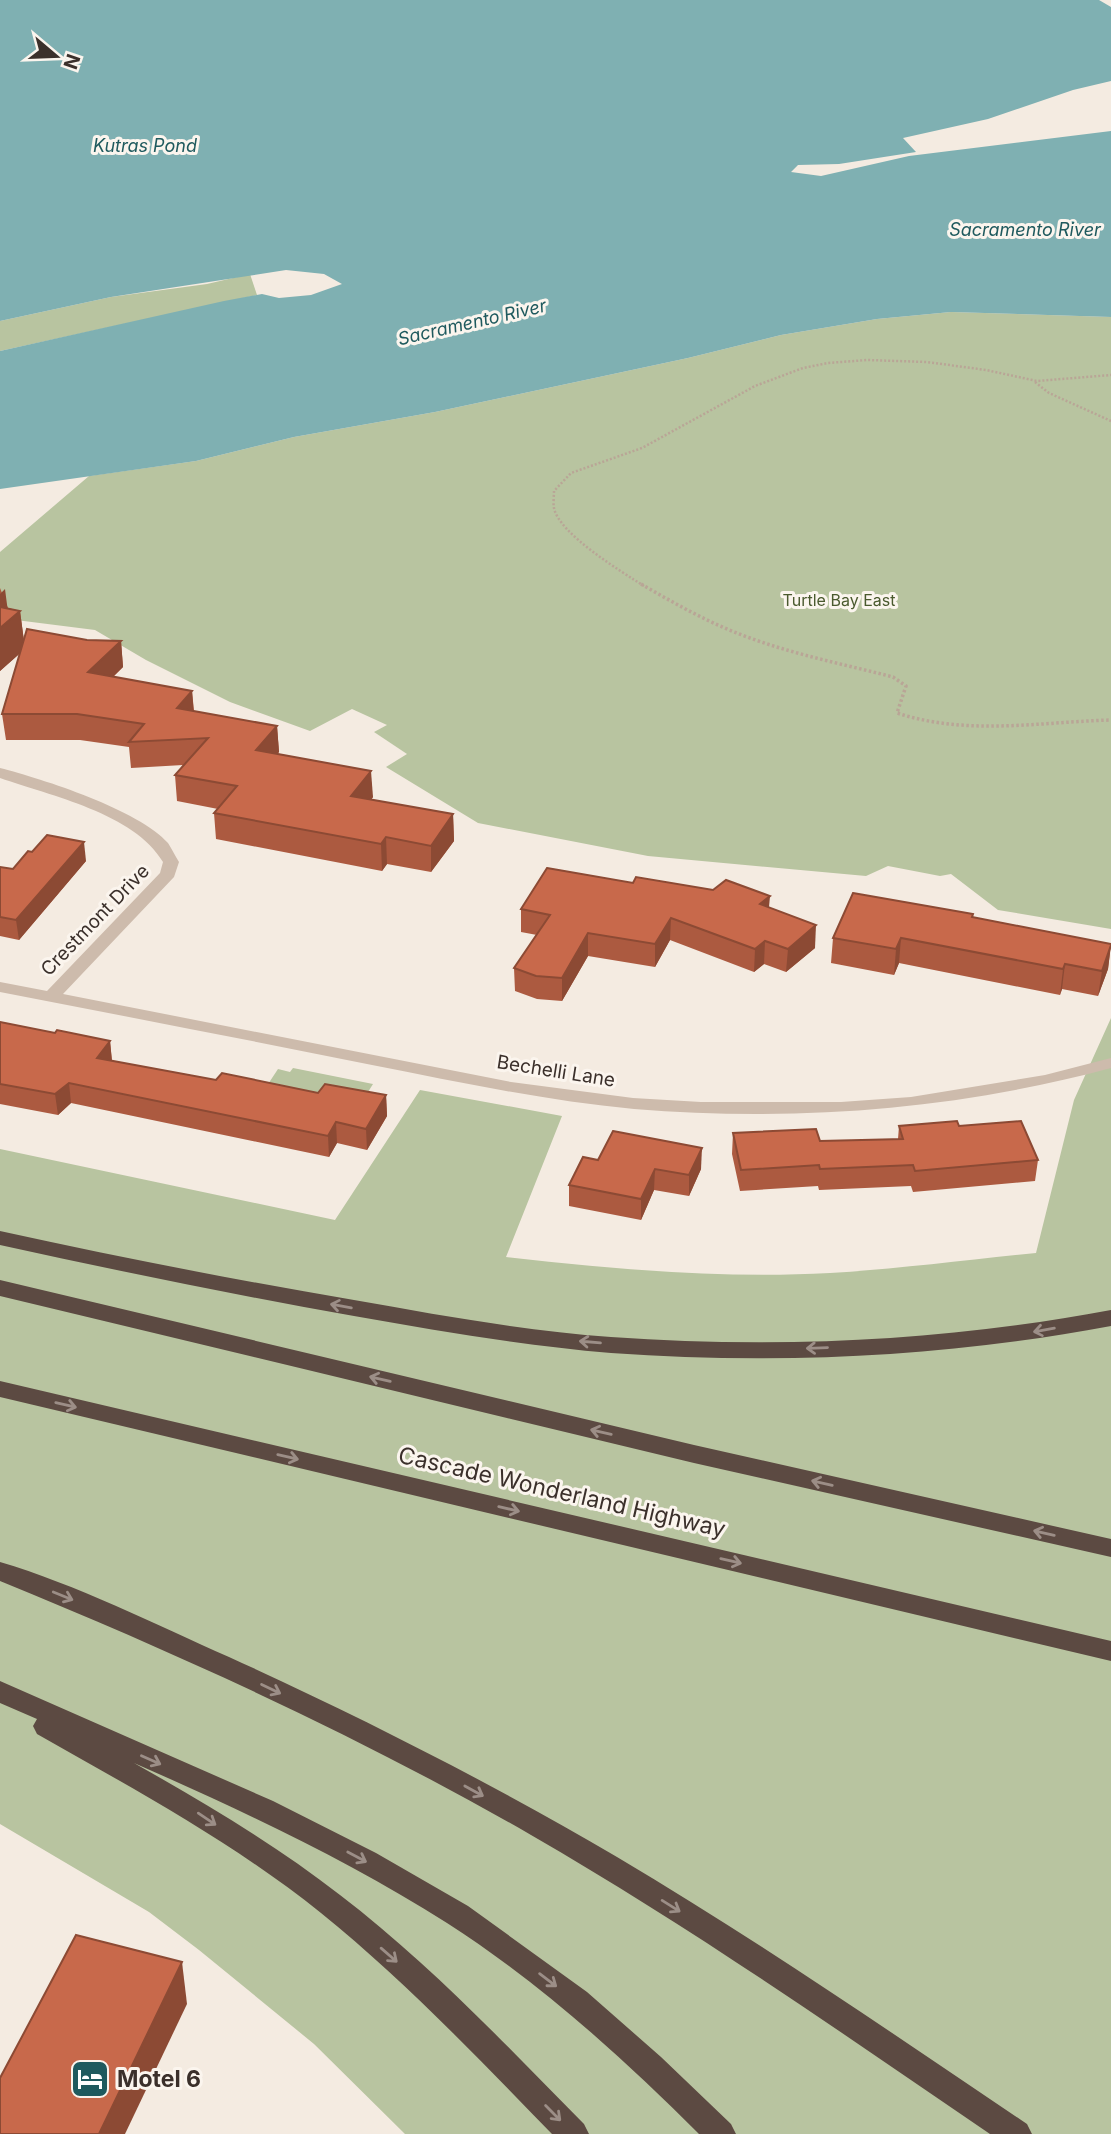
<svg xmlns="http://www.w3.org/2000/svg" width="1111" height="2134" font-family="Inter,sans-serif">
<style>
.green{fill:#b8c4a0}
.water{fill:#7fb0b2}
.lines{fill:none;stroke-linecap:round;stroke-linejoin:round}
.path-far1{stroke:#b9a596;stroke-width:2.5;stroke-dasharray:2 2;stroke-linecap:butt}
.path{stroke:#b9a596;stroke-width:3.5;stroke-dasharray:2.5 2.5;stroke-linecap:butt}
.minor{fill:#cdbbac;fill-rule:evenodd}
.motorway{fill:#5c4a42;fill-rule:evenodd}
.wall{fill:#ac5a40}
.shaded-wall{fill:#8c4a34}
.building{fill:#c8694b;stroke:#8c4a34;stroke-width:2}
.oneway{stroke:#9c8e87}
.labels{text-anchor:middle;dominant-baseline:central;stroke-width:6;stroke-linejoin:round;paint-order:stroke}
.far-park-label{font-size:16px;fill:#4a5a2e;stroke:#fbf5ee}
.far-water-label{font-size:18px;font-style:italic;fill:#1f5a5e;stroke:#fbf5ee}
.street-label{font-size:19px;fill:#3b302b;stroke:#fbf5ee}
.near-street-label{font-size:23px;fill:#3b302b;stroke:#fbf5ee}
.near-poi-label{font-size:23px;font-weight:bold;fill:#3b302b;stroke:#fbf5ee;text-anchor:start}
</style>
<rect width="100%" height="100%" fill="#f4ebe1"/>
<g class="green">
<polygon points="250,274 257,295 0,351 0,321 111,297 207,284"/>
<polygon points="951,312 1111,317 1111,929 998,910 951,874 940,876 888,866 866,876 648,856 478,823 386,767 407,754 374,732 387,725 352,709 310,731 230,702 146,660 95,630 0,618 0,552 89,476 196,461 294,437 435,412 688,358 781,335 877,319"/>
<path d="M1111 1018V2134H405L314 2044 199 1950 149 1912 0 1824V1149L335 1220 420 1090 562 1116 506 1257C613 1269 722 1279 830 1273 898 1269 967 1260 1036 1253L1074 1100Z"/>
<polygon points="293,1068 373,1084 358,1108 243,1122 278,1069 290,1072"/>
</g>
<polygon class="water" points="0,0 1099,0 1111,7 1111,81 1073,90 988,119 903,138 916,152 839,164 798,165 791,172 821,176 909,156 1111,131 1111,317 951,312 877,319 781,335 688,358 435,412 294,437 196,461 0,489 0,351 224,301 262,294 279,298 311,295 342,284 324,274 286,270 111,297 0,321"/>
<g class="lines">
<g class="path-far1">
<polyline points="1035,382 1049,393 1111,421"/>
<path d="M644 586C622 572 559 534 554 508 553 503 554 496 554 491L571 473 642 448 755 386 803 368 828 363 867 360 927 362 986 370 1037 381 1111 375"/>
</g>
<path class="path" d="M641 584C674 603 707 622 742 635 791 654 843 664 893 677L906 686 897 713C967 736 1039 722 1111 720"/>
<path class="minor" d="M0 768C43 779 139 810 168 843 172 849 175 856 179 862L174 877 63 994 511 1082 633 1098 701 1102H841L911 1097 1045 1075 1111 1058V1068C955 1110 796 1122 634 1109 546 1101 459 1082 372 1065 248 1040 124 1016 0 992V982L47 991 160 873 163 862C134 813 51 796 0 778Z"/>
<g class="motorway">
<path d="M0 1231C118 1257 236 1280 354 1300 439 1315 525 1331 611 1337 779 1349 946 1341 1111 1310V1326C946 1357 779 1365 611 1353 525 1346 439 1331 354 1316 236 1295 118 1271 0 1245Z"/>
<polygon points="0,1280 694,1445 1111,1539 1111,1557 694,1463 0,1296"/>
<polygon points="0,1381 1111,1641 1111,1661 0,1397"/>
<path d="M0 1562C75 1584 157 1625 229 1657 361 1717 491 1783 617 1857 757 1940 892 2033 1027 2124L1032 2134H990C839 2031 689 1926 531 1835 361 1737 181 1655 0 1581Z"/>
<path d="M0 1681 273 1801 376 1853 468 1906 587 1992 661 2057 731 2124 736 2134H699C621 2056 539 1982 447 1923 348 1860 241 1810 134 1763 205 1803 276 1845 340 1895 429 1963 506 2045 584 2124L589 2134H552C478 2058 404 1980 321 1913 234 1843 134 1789 37 1734L33 1726 37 1719 0 1703Z"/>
</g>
</g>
<g class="wall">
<polygon points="0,588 8,608 20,611 24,641 87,640 121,641 123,667 113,677 192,691 194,711 277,726 279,752 277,754 373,797 371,800 453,814 454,841 431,872 387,864 382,871 216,839 214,813 218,809 177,801 175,775 183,765 131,768 129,747 80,740 6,740 2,714 20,653 0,671"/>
<polygon points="32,852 86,861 19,940 0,936 0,867 13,869"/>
<polygon points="633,883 769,907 815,948 786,972 764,964 754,972 670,940 655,967 588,956 562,1001 537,999 515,991 514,968 537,935 521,932 521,909"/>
<polygon points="973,914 973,917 1111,944 1108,969 1098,996 1062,989 1060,995 899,963 894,975 831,963 833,938"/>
<polygon points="0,1022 55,1033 110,1041 112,1061 216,1080 318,1093 386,1095 387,1116 367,1150 337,1143 329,1157 71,1103 58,1115 0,1104"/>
<polygon points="899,1126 959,1126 1038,1160 1035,1181 913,1192 911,1186 819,1190 818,1186 740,1191 732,1154 733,1133 820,1141 898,1139"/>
<polygon points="598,1160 701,1169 689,1196 654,1190 641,1220 569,1206 569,1185"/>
</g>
<g class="shaded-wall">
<polygon points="5,589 9,620 20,611 25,649 0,671 0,594"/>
<polygon points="121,641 123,667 91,698 88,672"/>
<polygon points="192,691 194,716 177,708"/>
<polygon points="277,726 279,752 258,776 256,750"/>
<polygon points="371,771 373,797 352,823 351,796"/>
<polygon points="453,814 454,841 431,872 431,846"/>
<polygon points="386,837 387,864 382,871 381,844"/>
<polygon points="84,842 86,861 19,940 16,920"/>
<polygon points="770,896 768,918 760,904"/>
<polygon points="671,918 670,940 655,967 655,944"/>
<polygon points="816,925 815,948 786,972 788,949"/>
<polygon points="588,933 588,956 562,1001 562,978"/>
<polygon points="901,938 899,963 894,975 896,949"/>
<polygon points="765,941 764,964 754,972 755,949"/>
<polygon points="1111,945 1108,969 1098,996 1102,971"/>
<polygon points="1065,964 1062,989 1060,995 1063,969"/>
<polygon points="110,1041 112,1062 97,1058"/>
<polygon points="69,1083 71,1103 58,1115 55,1094"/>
<polygon points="386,1095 387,1116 367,1150 366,1129"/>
<polygon points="336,1122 337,1143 329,1157 328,1136"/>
<polygon points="702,1148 701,1169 689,1196 689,1175"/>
<polygon points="655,1169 654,1190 641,1220 641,1199"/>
<polygon points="182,1962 187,2004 125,2134 99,2134"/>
</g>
<g class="building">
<polygon points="0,607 20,611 0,628"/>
<polygon points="27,629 87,640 121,641 88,672 192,691 177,708 277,726 256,750 371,771 351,796 453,814 431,846 386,837 381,844 214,813 237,786 175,775 208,738 129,742 144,724 77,714 2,714"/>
<polygon points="47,835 84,842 16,920 0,917 0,867 13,869 28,851 32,852"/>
<polygon points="547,868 633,883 636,877 713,890 726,880 770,896 760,904 816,925 788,949 765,941 755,949 671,918 655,944 588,933 562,978 536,976 514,968 550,915 521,909"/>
<polygon points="853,893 973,914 972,917 1111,944 1111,945 1102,971 1065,964 1063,969 901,938 896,949 833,938"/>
<polygon points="0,1022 55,1033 57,1030 110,1041 97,1058 216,1080 222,1073 318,1093 325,1084 386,1095 366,1129 336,1122 328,1136 69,1083 55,1094 0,1084"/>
<polygon points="957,1121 959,1126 1021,1121 1038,1160 915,1171 913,1165 820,1169 819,1165 741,1170 733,1133 816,1129 820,1141 903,1139 899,1126"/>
<polygon points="613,1131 702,1148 689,1175 655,1169 641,1199 569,1185 583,1157 598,1160"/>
<polygon points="76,1935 182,1962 99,2134 0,2134 0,2078"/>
</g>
<defs><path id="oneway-shaft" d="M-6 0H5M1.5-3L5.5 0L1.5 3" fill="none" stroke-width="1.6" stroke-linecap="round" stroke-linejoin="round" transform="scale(1.75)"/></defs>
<g class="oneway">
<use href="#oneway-shaft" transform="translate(341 1306) rotate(-170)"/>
<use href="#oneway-shaft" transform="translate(1044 1330) rotate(170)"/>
<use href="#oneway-shaft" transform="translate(590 1342) rotate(-175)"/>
<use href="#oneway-shaft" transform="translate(817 1348) rotate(178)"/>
<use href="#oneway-shaft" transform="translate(380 1379) rotate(-167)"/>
<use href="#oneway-shaft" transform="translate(66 1405) rotate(13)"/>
<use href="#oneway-shaft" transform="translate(601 1432) rotate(-167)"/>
<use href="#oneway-shaft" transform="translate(288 1457) rotate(13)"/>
<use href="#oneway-shaft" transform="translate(822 1483) rotate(-167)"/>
<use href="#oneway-shaft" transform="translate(509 1509) rotate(13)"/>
<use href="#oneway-shaft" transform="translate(1044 1533) rotate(-167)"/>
<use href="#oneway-shaft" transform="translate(731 1561) rotate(13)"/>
<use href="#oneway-shaft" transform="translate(63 1596) rotate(22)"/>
<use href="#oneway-shaft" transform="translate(271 1689) rotate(26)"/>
<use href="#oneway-shaft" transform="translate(151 1760) rotate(24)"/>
<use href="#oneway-shaft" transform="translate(474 1791) rotate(29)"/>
<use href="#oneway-shaft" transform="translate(207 1819) rotate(34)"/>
<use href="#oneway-shaft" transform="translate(357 1857) rotate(28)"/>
<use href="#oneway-shaft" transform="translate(671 1906) rotate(32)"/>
<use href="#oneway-shaft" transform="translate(389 1955) rotate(41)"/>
<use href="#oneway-shaft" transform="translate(548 1980) rotate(37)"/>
<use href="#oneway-shaft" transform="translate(553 2113) rotate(45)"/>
</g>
<defs>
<symbol id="hotel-square" viewBox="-11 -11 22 22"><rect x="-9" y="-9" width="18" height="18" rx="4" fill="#1f5a5e" stroke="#fbf5ee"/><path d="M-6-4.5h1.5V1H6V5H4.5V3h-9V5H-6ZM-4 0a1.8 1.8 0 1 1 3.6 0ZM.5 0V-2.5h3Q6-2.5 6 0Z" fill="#fff"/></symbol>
</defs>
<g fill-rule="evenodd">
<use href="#hotel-square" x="68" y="2057" width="44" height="44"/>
</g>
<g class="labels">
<g class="far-park-label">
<text x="839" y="600">Turtle Bay East</text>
</g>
<g class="far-water-label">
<text x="145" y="145">Kutras Pond</text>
<text x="1025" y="229">Sacramento River</text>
<text transform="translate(472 322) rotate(-13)">Sacramento River</text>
</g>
<g class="street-label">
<text transform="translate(95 920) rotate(-46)">Crestmont Drive</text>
<text transform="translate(556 1071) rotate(9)">Bechelli Lane</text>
</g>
<g class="near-street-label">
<text transform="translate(562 1492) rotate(13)">Cascade Wonderland Highway</text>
</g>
<g class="near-poi-label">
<text x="117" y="2079">Motel 6</text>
</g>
</g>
<g transform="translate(56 56) rotate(109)" stroke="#fbf5ee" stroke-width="5" paint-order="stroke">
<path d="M0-5L12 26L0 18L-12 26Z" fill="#3b302b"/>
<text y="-10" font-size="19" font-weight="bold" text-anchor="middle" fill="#3b302b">N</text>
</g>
</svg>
